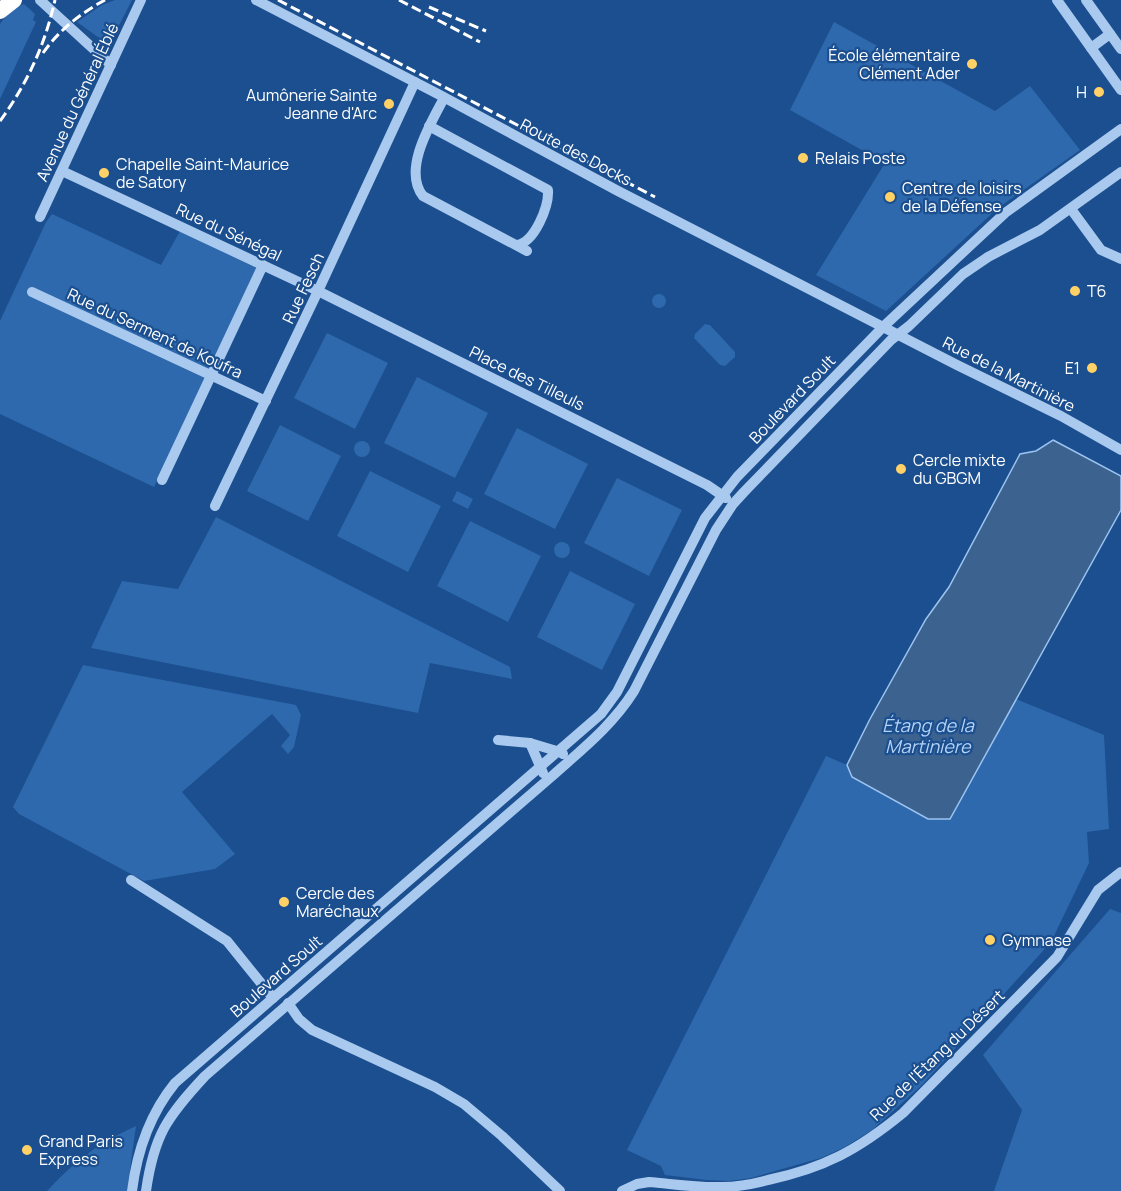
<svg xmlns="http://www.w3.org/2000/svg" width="1121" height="1191" font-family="Manrope,sans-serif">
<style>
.green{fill:#2e69ad}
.water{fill:#3c6290;stroke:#9cc4f0;stroke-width:1.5}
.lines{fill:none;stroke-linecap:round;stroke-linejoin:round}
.minor{stroke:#a9c9ee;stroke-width:10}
.highway{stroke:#fff;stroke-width:16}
.rail{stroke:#fff;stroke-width:3;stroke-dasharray:10 4.5;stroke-linecap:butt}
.poi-dot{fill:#ffd166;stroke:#1b4f8f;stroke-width:2}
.labels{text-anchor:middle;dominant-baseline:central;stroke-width:4.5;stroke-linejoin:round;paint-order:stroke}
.poi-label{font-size:16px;fill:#fff;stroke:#1b4f8f;text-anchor:start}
.street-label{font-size:16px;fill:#fff;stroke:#1b4f8f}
.water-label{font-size:18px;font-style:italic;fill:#b5d3f5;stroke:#1b4f8f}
</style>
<rect width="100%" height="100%" fill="#1b4f8f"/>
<g class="green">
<polygon points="115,0 132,0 109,45 77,22 102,5"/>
<polygon points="24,4 35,14 33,20 36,22 0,99 0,24 11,9"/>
<polygon points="834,22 995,111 1030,86 1080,150 998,208 886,311 816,275 885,163 790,110"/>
<polygon points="52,214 161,265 180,231 257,267 154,487 0,414 0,321 46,222"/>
<circle cx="659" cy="301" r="7"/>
<polygon points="705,324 710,325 735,352 735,357 725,366 720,365 694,338 695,334"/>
<polygon points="327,333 388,363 355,429 294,398"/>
<polygon points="417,377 488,413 455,478 384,443"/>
<polygon points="280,425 341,456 308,521 247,491"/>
<polygon points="517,428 588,464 555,529 484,494"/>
<circle cx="362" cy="449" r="8"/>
<polygon points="370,471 441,506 408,572 337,536"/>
<polygon points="617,478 682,510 649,576 584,543"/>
<polygon points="457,491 473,499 468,509 452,501"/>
<polygon points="216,517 510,667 512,679 430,663 418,713 91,648 122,581 178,589"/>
<polygon points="470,521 541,556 508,622 437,586"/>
<circle cx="562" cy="550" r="8"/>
<polygon points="570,571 635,604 602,670 537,637"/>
<polygon points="83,665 296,705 301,715 294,747 288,754 281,746 290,735 272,714 182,792 235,854 215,869 144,881 19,814 13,807"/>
<polygon points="1016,699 1104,735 1109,829 1087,832 1089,863 1051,942 922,1085 872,1130 845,1147 821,1158 751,1178 729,1181 706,1180 665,1175 661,1166 627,1150 826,756 847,765 853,777 928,819 949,819"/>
<polygon points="1110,909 1121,913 1121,1191 994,1191 1022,1110 983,1055"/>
<path d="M136 1126 127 1191H47C75 1161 98 1143 136 1126Z"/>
</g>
<polygon class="water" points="1053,440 1121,476 1121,510 950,819 928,819 852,777 847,765 870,719 926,619 949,587 1020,454 1036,451"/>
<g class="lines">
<g class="minor">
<polyline points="40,0 111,65"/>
<polyline points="256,0 438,94 618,191 957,365 1061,416 1121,450"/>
<polyline points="1057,0 1121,90"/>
<polyline points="1086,0 1121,49"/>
<polyline points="1091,48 1110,34"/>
<path d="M444 98C431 123 402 170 423 196L527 251"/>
<path d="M429 126 548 190C549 206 535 242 517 245"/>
<polyline points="62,171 318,291 707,485 726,498"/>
<polyline points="1071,209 1101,250 1121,259"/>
<polyline points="40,217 141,0"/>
<polyline points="32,292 266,401"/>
<polyline points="162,480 263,265"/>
<polyline points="215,506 318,291 415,82"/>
<polyline points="498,740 530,743 560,752 563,754"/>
<polyline points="530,743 543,773"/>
<polyline points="131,880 227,941 273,998"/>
<polyline points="288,1003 299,1019 312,1030 435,1087 464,1104 502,1136 560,1191"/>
<path d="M132 1191C137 1151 149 1115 175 1083L601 714 617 692 705 518 737 477 883 327 1005 213 1121 129"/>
<path d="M146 1191C154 1135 167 1117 205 1076L551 777C581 750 612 726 634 691L716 530 733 504 744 492 891 340 909 326 963 274 988 257 1040 230 1121 172"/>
<path d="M622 1191 637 1184 649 1182C673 1184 698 1188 722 1187 738 1187 753 1184 768 1180 824 1168 858 1150 903 1113L1057 957 1098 890 1121 872"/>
</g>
<polyline class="highway" points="0,11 14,0"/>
<g class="rail">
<polyline points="278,0 655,197"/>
<polyline points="399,0 480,42"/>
<polyline points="429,7 486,31"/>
<path d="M43 53C59 30 81 13 105 0"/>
<path d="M0 121C27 84 45 45 55 0"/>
</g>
</g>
<g class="poi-dot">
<circle cx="972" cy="64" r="6"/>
<circle cx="1099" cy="92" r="6"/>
<circle cx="389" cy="104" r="6"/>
<circle cx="803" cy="158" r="6"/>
<circle cx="104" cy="173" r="6"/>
<circle cx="890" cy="197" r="6"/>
<circle cx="1075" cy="291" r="6"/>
<circle cx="1092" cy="368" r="6"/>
<circle cx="901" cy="469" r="6"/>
<circle cx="284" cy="902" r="6"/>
<circle cx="990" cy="940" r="6"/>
<circle cx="27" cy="1150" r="6"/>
</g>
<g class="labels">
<g class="poi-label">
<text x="960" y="55" text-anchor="end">École élémentaire<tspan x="960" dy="18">Clément Ader</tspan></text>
<text x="1087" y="92" text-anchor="end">H</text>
<text x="377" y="95" text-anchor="end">Aumônerie Sainte<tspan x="377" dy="18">Jeanne d'Arc</tspan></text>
<text x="815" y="158">Relais Poste</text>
<text x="116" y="164">Chapelle Saint-Maurice<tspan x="116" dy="18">de Satory</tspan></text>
<text x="902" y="188">Centre de loisirs<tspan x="902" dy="18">de la Défense</tspan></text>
<text x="1087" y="291">T6</text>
<text x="1080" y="368" text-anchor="end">E1</text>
<text x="913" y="460">Cercle mixte<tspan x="913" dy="18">du GBGM</tspan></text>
<text x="296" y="893">Cercle des<tspan x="296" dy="18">Maréchaux</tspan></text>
<text x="1002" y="940">Gymnase</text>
<text x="39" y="1141">Grand Paris<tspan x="39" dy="18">Express</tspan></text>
</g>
<g class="street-label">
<text transform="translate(77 102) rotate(-65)">Avenue du Général Éblé</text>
<text transform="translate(576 152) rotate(28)">Route des Docks</text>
<text transform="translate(229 232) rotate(25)">Rue du Sénégal</text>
<text transform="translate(303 288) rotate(-65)">Rue Fesch</text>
<text transform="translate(155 333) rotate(25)">Rue du Serment de Koufra</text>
<text transform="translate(1009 374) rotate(27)">Rue de la Martinière</text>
<text transform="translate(527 378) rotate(26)">Place des Tilleuls</text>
<text transform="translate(792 399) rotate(-46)">Boulevard Soult</text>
<text transform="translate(276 976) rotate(-41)">Boulevard Soult</text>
<text transform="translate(937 1055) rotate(-44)">Rue de l'Étang du Désert</text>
</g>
<g class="water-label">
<text x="928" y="725">Étang de la<tspan x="928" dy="21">Martinière</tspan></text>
</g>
</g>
</svg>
